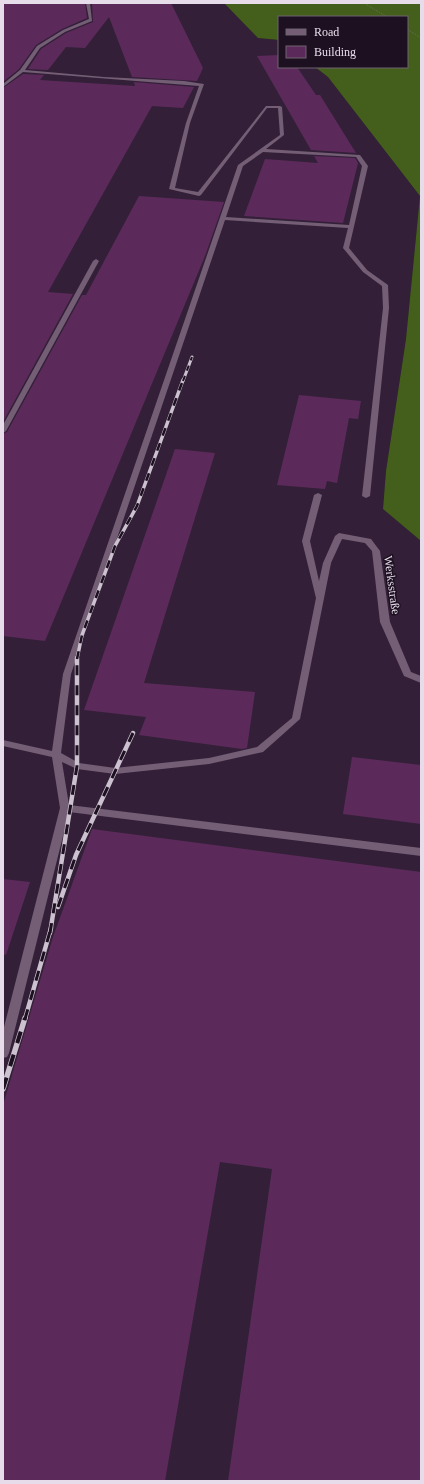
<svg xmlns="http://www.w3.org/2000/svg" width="424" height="1484" font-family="'Times New Roman',serif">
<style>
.built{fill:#332038}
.forest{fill:#445f1c}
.building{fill:#5c2a5a}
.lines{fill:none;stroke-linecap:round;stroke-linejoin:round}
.path{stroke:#867a89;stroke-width:1;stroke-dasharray:0.5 1.5;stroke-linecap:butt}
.service{fill:#735e75;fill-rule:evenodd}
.minor{fill:#735e75;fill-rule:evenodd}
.rail-far3-casing{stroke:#ccc1cf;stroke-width:3}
.rail-far2-casing{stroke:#ccc1cf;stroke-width:3.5}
.rail-far1-casing{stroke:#ccc1cf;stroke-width:4.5}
.rail-casing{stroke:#ccc1cf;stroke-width:5.5}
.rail-far3{stroke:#1d1021;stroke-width:2;stroke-dasharray:5.5;stroke-linecap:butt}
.rail-far2{stroke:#1d1021;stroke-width:2.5;stroke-dasharray:8;stroke-linecap:butt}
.rail-far1{stroke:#1d1021;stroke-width:3;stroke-dasharray:10;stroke-linecap:butt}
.rail{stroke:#1d1021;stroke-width:4;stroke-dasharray:12;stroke-linecap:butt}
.labels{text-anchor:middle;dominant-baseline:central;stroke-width:3;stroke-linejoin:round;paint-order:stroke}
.street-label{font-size:12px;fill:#e7ddea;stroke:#1d1021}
</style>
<rect width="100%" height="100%" fill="#27192b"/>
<polygon class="built" points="3,3 224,3 258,38 279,40 279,67 315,67 328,77 420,196 406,339 386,471 383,509 421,541 421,1481 3,1481"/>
<polygon class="forest" points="224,3 421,3 421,541 383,509 386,471 406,339 420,196 328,77 315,67 407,67 407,17 279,17 279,40 258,38"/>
<g class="building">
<polygon points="3,3 85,3 87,18 62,29 36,45 19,69 3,82"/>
<polygon points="92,3 171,3 203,68 197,81 132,77 109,17 85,48 66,47 48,70 28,69 41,49 66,33 93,22"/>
<polygon points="279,55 279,67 297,67 316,95 320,95 356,153 311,150 257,56"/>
<polygon points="23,74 44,75 40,80 135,86 134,82 194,87 183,108 152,106 48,292 73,294 3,422 3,88"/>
<polygon points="314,156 355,158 358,163 343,223 244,216 265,159 318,163"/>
<polygon points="139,196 224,202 205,256 45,641 3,636 3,434 7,432 82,295 86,295"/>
<polygon points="299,395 361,401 358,419 349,418 337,483 327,481 325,489 277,485"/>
<polygon points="175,449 215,453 144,683 255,692 247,748 242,749 139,735 146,717 84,710"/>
<polygon points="352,757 421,765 421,824 343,814"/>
<polygon points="92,829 421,872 421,1481 228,1481 272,1169 220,1162 165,1481 3,1481 3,1105 53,937"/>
<polygon points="3,879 30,882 6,955 3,954"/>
</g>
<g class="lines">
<g class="path">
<polyline points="364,3 387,17"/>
<polyline points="407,29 421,38"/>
</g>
<g class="service">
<path d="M86 3H90L92 21 65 32 40 48 25 70 104 77 184 81 204 84 190 123 175 188 198 192 266 106H280L282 107 284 135 266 149 360 155 368 166 349 248 367 270 388 285 389 308 370 496 366 498 362 496 383 308 382 286 363 272 343 248 348 228 225 220 71 674 61 753 79 763 115 768 209 758 257 747 292 718 316 598 302 541 314 495 318 493 322 495 310 541 319 581 323 563 327 561 331 563 300 719 263 752 209 764 115 774 77 769 62 762 69 805 421 848V856L69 812 9 1053 7 1057 3 1058V1031L60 808 52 757 3 746V740L52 751 63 674 238 165 280 135 278 108H267L201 195 199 196 169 189 186 123 199 86 23 72 3 87V84L20 70 37 46 63 30 89 19ZM263 152 356 157 362 166 349 225 226 217 243 166Z"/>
<polygon points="96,259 99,261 6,431 3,433 3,425 93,261"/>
</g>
<polygon class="minor" points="339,533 371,539 380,551 390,622 411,672 421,676 421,683 404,676 380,622 372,551 365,543 342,539 330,565 327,566 323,563 335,536"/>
<defs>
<polyline id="rail-far3" points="183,381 192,357"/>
<polyline id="rail-far2" points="77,659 82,635 115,546 137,506 183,380"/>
<g id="rail-far1">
<polyline points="58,907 76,855 133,733"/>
<polyline points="50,933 77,766 77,658"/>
<polyline points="25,1019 51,928"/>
</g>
<polyline id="rail" points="3,1089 25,1018"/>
</defs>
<use href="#rail-far3" class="rail-far3-casing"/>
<use href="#rail-far2" class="rail-far2-casing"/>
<use href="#rail-far1" class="rail-far1-casing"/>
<use href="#rail" class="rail-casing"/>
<use href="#rail-far3" class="rail-far3"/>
<use href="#rail-far2" class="rail-far2"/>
<use href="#rail-far1" class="rail-far1"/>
<use href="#rail" class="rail"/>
</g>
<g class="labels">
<g class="street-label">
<text transform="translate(392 585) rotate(82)">Werksstraße</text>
</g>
</g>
<rect width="424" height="1484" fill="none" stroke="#e7ddea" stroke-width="8"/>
<rect x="278" y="16" width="130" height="52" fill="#1d1021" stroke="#6e6271"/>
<rect x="286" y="29" width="20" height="6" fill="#735e75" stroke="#6e6271"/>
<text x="314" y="36" font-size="12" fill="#e7ddea">Road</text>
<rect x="286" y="46" width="20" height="12" fill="#5c2a5a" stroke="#6e6271"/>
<text x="314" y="56" font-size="12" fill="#e7ddea">Building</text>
</svg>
